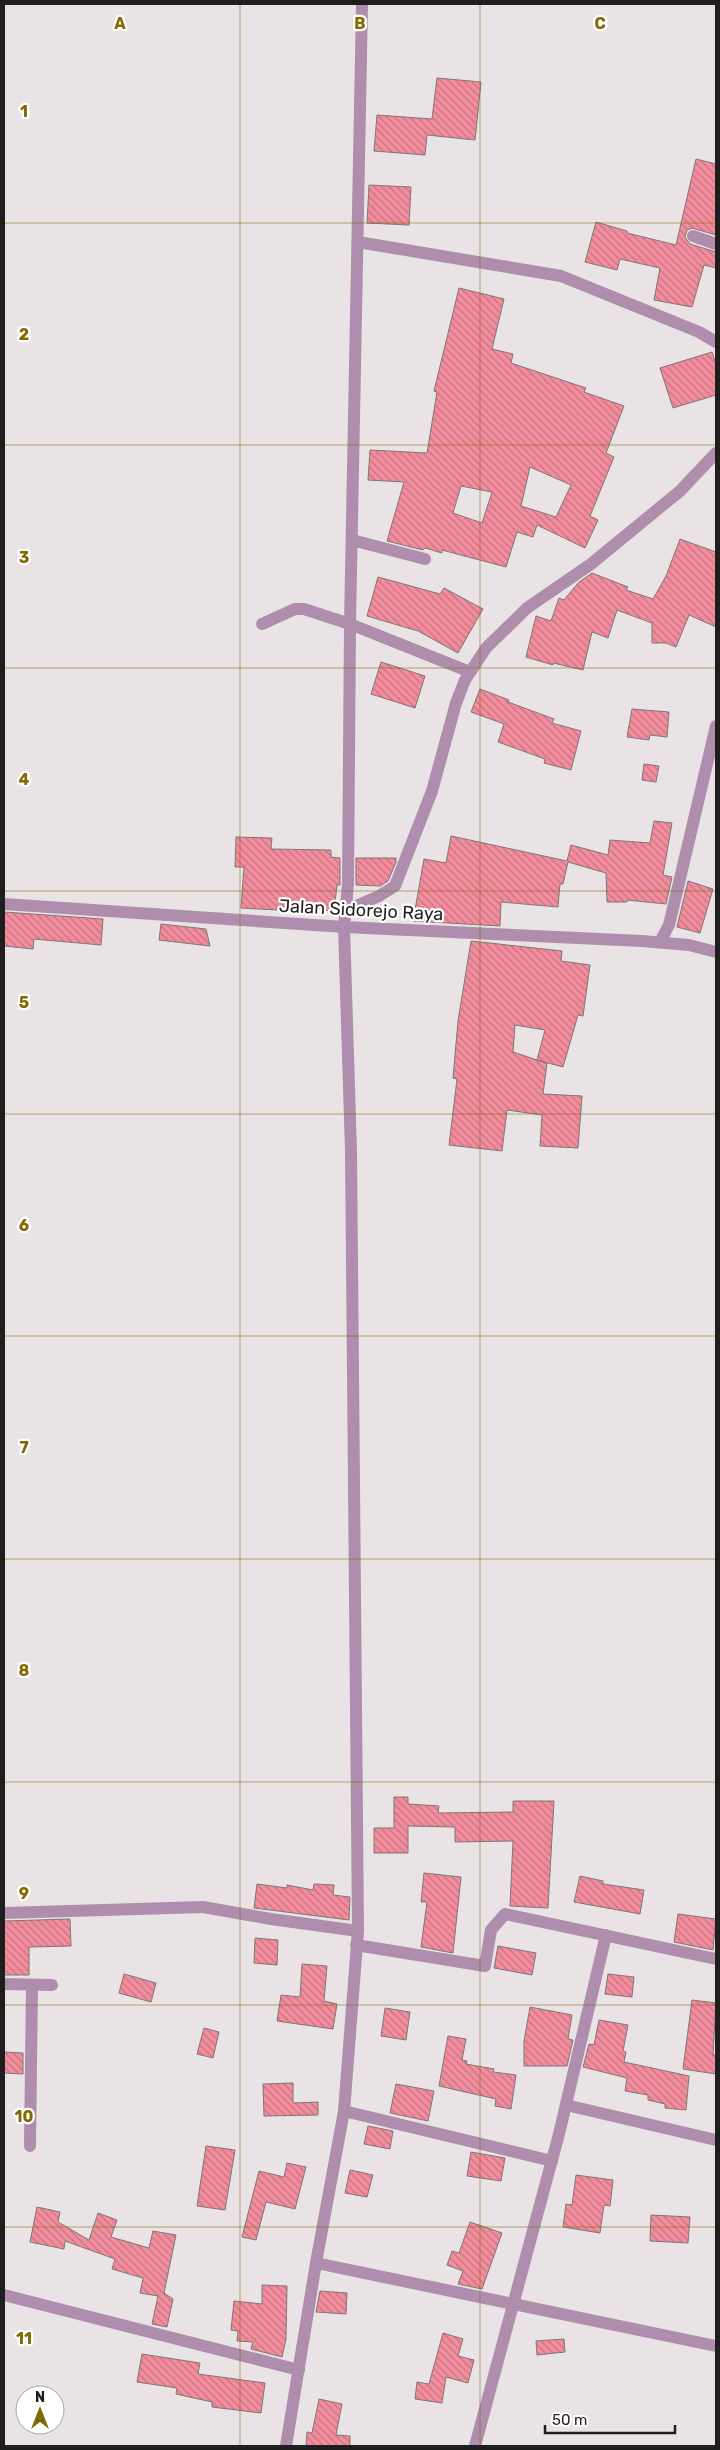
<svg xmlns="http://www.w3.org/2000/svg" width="720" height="2450" font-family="Rubik,sans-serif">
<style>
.building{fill:url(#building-back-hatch);stroke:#7d7677;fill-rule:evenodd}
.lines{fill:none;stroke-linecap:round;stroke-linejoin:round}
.minor{stroke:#ae8eac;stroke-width:12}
.grid{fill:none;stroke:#816a03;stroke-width:1;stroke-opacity:0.55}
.labels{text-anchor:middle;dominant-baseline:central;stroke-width:4.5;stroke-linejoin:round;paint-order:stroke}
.street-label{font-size:18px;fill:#1f1d1e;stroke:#fff}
.grid-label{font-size:16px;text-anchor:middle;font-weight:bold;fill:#816a03;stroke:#fff;stroke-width:4.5;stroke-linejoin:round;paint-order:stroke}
</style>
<defs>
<pattern id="building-back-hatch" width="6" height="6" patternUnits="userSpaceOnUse" patternTransform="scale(1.25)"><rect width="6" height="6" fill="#f38d9d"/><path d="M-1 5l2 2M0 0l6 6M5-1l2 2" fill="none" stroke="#c4737f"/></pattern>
</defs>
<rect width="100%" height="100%" fill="#eae3e6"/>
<g class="building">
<polygon points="437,78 481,82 475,140 427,135 425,155 374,151 377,115 432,119"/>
<polygon points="696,159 716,164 716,235 692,228 687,230 685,237 690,244 716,252 716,268 704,265 692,307 654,300 660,268 620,259 617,270 585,262 596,222 627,231 627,233 676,245"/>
<polygon points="369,185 411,187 409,225 367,223"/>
<path d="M459 288 504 299 492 349 513 354 511 363 586 388 584 392 624 406 606 453 614 457 590 516 598 520 585 548 537 525 533 537 517 532 506 567 442 550V553L425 548 423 550 387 541 404 482 368 480 370 450 427 453 437 392 434 391ZM530 467 571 485 556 517 521 506ZM461 486 492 492 482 523 453 513Z"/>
<polygon points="712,352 716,364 716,395 673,408 660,368"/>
<polygon points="680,539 716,552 716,627 689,615 676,647 666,643 652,643 652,623 617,610 608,638 592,632 583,670 553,663 553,665 526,657 536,616 551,621 559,598 564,600 579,582 592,573 628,587 626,590 653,599 666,576"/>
<polygon points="378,577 440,594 444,588 483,609 458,653 418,631 367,616"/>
<polygon points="381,662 425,676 415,708 371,694"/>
<polygon points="480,689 509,700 508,702 554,719 552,723 581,731 571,770 544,763 545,759 498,742 504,724 471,712"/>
<polygon points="632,709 669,712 667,737 650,735 649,740 627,737"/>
<polygon points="644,764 659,766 656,782 642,780"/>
<polygon points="654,821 672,823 663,875 672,877 666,904 627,900 627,902 607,902 606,873 568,862 563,884 560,884 558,907 501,902 500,926 413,921 424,859 446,863 451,836 567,861 571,845 608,855 610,840 650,843"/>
<polygon points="236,837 272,838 271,849 331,850 331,857 340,858 340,885 337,885 334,911 277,906 277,910 241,908 244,867 235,867"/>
<polygon points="356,858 396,858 396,862 388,881 380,886 356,885"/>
<polygon points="688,881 713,889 700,933 677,927"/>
<polygon points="4,912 103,919 101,945 34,939 33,949 4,946"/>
<polygon points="161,924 206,929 210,946 159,940"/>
<path d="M471 941 562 951 561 961 590 965 583 1016 578 1015 563 1067 537 1060 547 1063 543 1094 582 1096 578 1148 540 1146 542 1115 507 1110 502 1151 449 1145 457 1079 453 1078 458 1021ZM515 1025 545 1030 537 1060 513 1052Z"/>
<polygon points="394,1797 408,1797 408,1804 439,1806 438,1813 513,1812 513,1801 554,1801 548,1908 510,1906 513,1841 455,1842 455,1827 408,1826 408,1853 374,1853 374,1828 394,1828"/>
<polygon points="424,1873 461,1877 453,1953 421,1947 427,1902 421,1902"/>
<polygon points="580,1876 603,1881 603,1884 644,1890 640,1914 574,1902"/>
<polygon points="257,1884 287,1888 287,1885 313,1890 314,1884 334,1885 333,1895 350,1897 349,1920 254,1908"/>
<polygon points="678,1914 716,1919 713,1950 674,1942"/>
<polygon points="70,1919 71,1946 29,1947 29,1975 4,1975 4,1921"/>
<polygon points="255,1938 278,1940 277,1965 254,1963"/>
<polygon points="498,1946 536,1953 532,1975 494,1968"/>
<polygon points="302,1964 327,1966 324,2001 337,2004 333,2029 277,2021 281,1995 300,1997"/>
<polygon points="124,1974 156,1983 151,2002 119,1993"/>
<polygon points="608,1974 634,1977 632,1997 605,1994"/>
<polygon points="692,2000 716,2003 713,2055 716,2055 716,2074 683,2069"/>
<polygon points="530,2007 572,2015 568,2039 573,2040 567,2066 524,2066 524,2041"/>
<polygon points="385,2008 410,2012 406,2040 381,2036"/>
<polygon points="599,2020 628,2025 623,2051 626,2052 624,2062 689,2076 686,2110 665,2108 665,2104 648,2100 648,2095 625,2091 627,2078 583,2067 589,2044 594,2045"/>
<polygon points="204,2028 219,2032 213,2058 197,2054"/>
<polygon points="448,2036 466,2039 462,2060 467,2061 466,2064 494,2069 493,2072 516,2075 511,2109 495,2106 496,2099 439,2086"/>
<polygon points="4,2052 23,2053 23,2074 4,2073"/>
<polygon points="293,2083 293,2103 318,2102 318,2115 264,2116 263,2084"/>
<polygon points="396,2084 434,2091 428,2121 390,2113"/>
<polygon points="368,2126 393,2131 390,2149 364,2144"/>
<polygon points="206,2146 235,2150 225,2210 197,2206"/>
<polygon points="471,2152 505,2158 501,2181 467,2176"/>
<polygon points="287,2163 306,2167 295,2209 266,2202 256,2240 242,2237 259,2171 284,2177"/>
<polygon points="350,2170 373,2175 367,2197 345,2193"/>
<polygon points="576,2175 613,2180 610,2206 604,2205 600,2233 563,2227 566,2204 572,2205"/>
<polygon points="37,2207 60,2212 58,2222 89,2240 98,2213 117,2220 111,2237 149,2248 153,2231 176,2235 164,2293 173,2299 167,2327 152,2324 158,2296 140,2293 143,2278 112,2269 115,2259 65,2241 64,2249 30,2242"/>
<polygon points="651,2215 690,2217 688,2243 650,2241"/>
<polygon points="470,2222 502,2233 482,2289 458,2284 463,2271 447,2265 452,2251 459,2253"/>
<polygon points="262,2285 287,2286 286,2339 282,2357 251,2349 253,2342 237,2341 238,2331 231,2330 234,2301 262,2304"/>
<polygon points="320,2291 347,2293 346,2314 316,2312"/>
<polygon points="443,2333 463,2339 458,2356 474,2360 468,2383 446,2377 442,2403 415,2399 417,2382 429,2384"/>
<polygon points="564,2339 565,2352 537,2355 536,2341"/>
<polygon points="142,2354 200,2363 198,2374 265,2383 261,2413 212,2407 212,2402 176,2394 177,2388 137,2382"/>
<polygon points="319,2399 342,2404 336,2435 350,2436 350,2446 306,2446 307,2432 312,2433"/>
</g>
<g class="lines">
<g class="minor">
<polyline points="693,236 716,244"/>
<polyline points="358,242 561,276 699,332 716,342"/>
<polyline points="352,540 425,559"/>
<polyline points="262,624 295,609 304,609 350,624 470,672"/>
<polyline points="4,904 344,927 642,941 689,945 716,952"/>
<polyline points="345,911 379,896 395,886 432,791 456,703 465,680 486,648 527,608 591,564 680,491 716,453"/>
<polyline points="660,942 669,925 716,726"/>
<polyline points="4,1913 203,1907 271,1919 358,1931"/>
<polyline points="356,1945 485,1966 491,1930 505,1914 716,1959"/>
<polyline points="4,1984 52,1985"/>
<polyline points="566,2105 716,2140"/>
<polyline points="344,2111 552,2161"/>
<polyline points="30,2146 32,1985"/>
<polyline points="316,2263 716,2346"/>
<polyline points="4,2295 299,2370"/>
<polyline points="286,2446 316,2263 344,2111 358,1931 351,1151 344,927 348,885 350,624 362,4"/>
<polyline points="475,2446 559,2134 606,1935"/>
</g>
</g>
<path class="grid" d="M240 4V2446M480 4V2446M4 223H716M4 445H716M4 668H716M4 891H716M4 1114H716M4 1336H716M4 1559H716M4 1782H716M4 2005H716M4 2227H716"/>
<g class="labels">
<g class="street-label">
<text transform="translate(361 910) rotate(3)">Jalan Sidorejo Raya</text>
</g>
</g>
<g class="grid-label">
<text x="120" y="29">A</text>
<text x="360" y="29">B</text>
<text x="600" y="29">C</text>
<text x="24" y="117">1</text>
<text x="24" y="340">2</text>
<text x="24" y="563">3</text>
<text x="24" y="785">4</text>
<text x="24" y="1008">5</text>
<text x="24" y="1231">6</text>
<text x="24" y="1453">7</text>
<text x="24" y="1676">8</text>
<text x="24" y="1899">9</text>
<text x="24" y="2122">10</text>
<text x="24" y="2344">11</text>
</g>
<rect width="720" height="2450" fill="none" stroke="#1f1d1e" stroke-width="10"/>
<g transform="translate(40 2410)"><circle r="24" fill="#ffffff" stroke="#a5a5a5"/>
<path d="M0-4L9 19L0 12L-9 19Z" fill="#816a03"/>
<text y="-8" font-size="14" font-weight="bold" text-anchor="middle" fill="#1f1d1e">N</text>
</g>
<path d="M545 2425v8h130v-8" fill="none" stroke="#1f1d1e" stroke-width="2.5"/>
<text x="552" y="2425" font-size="15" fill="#1f1d1e" stroke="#ffffff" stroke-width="4" paint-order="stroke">50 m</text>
</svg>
